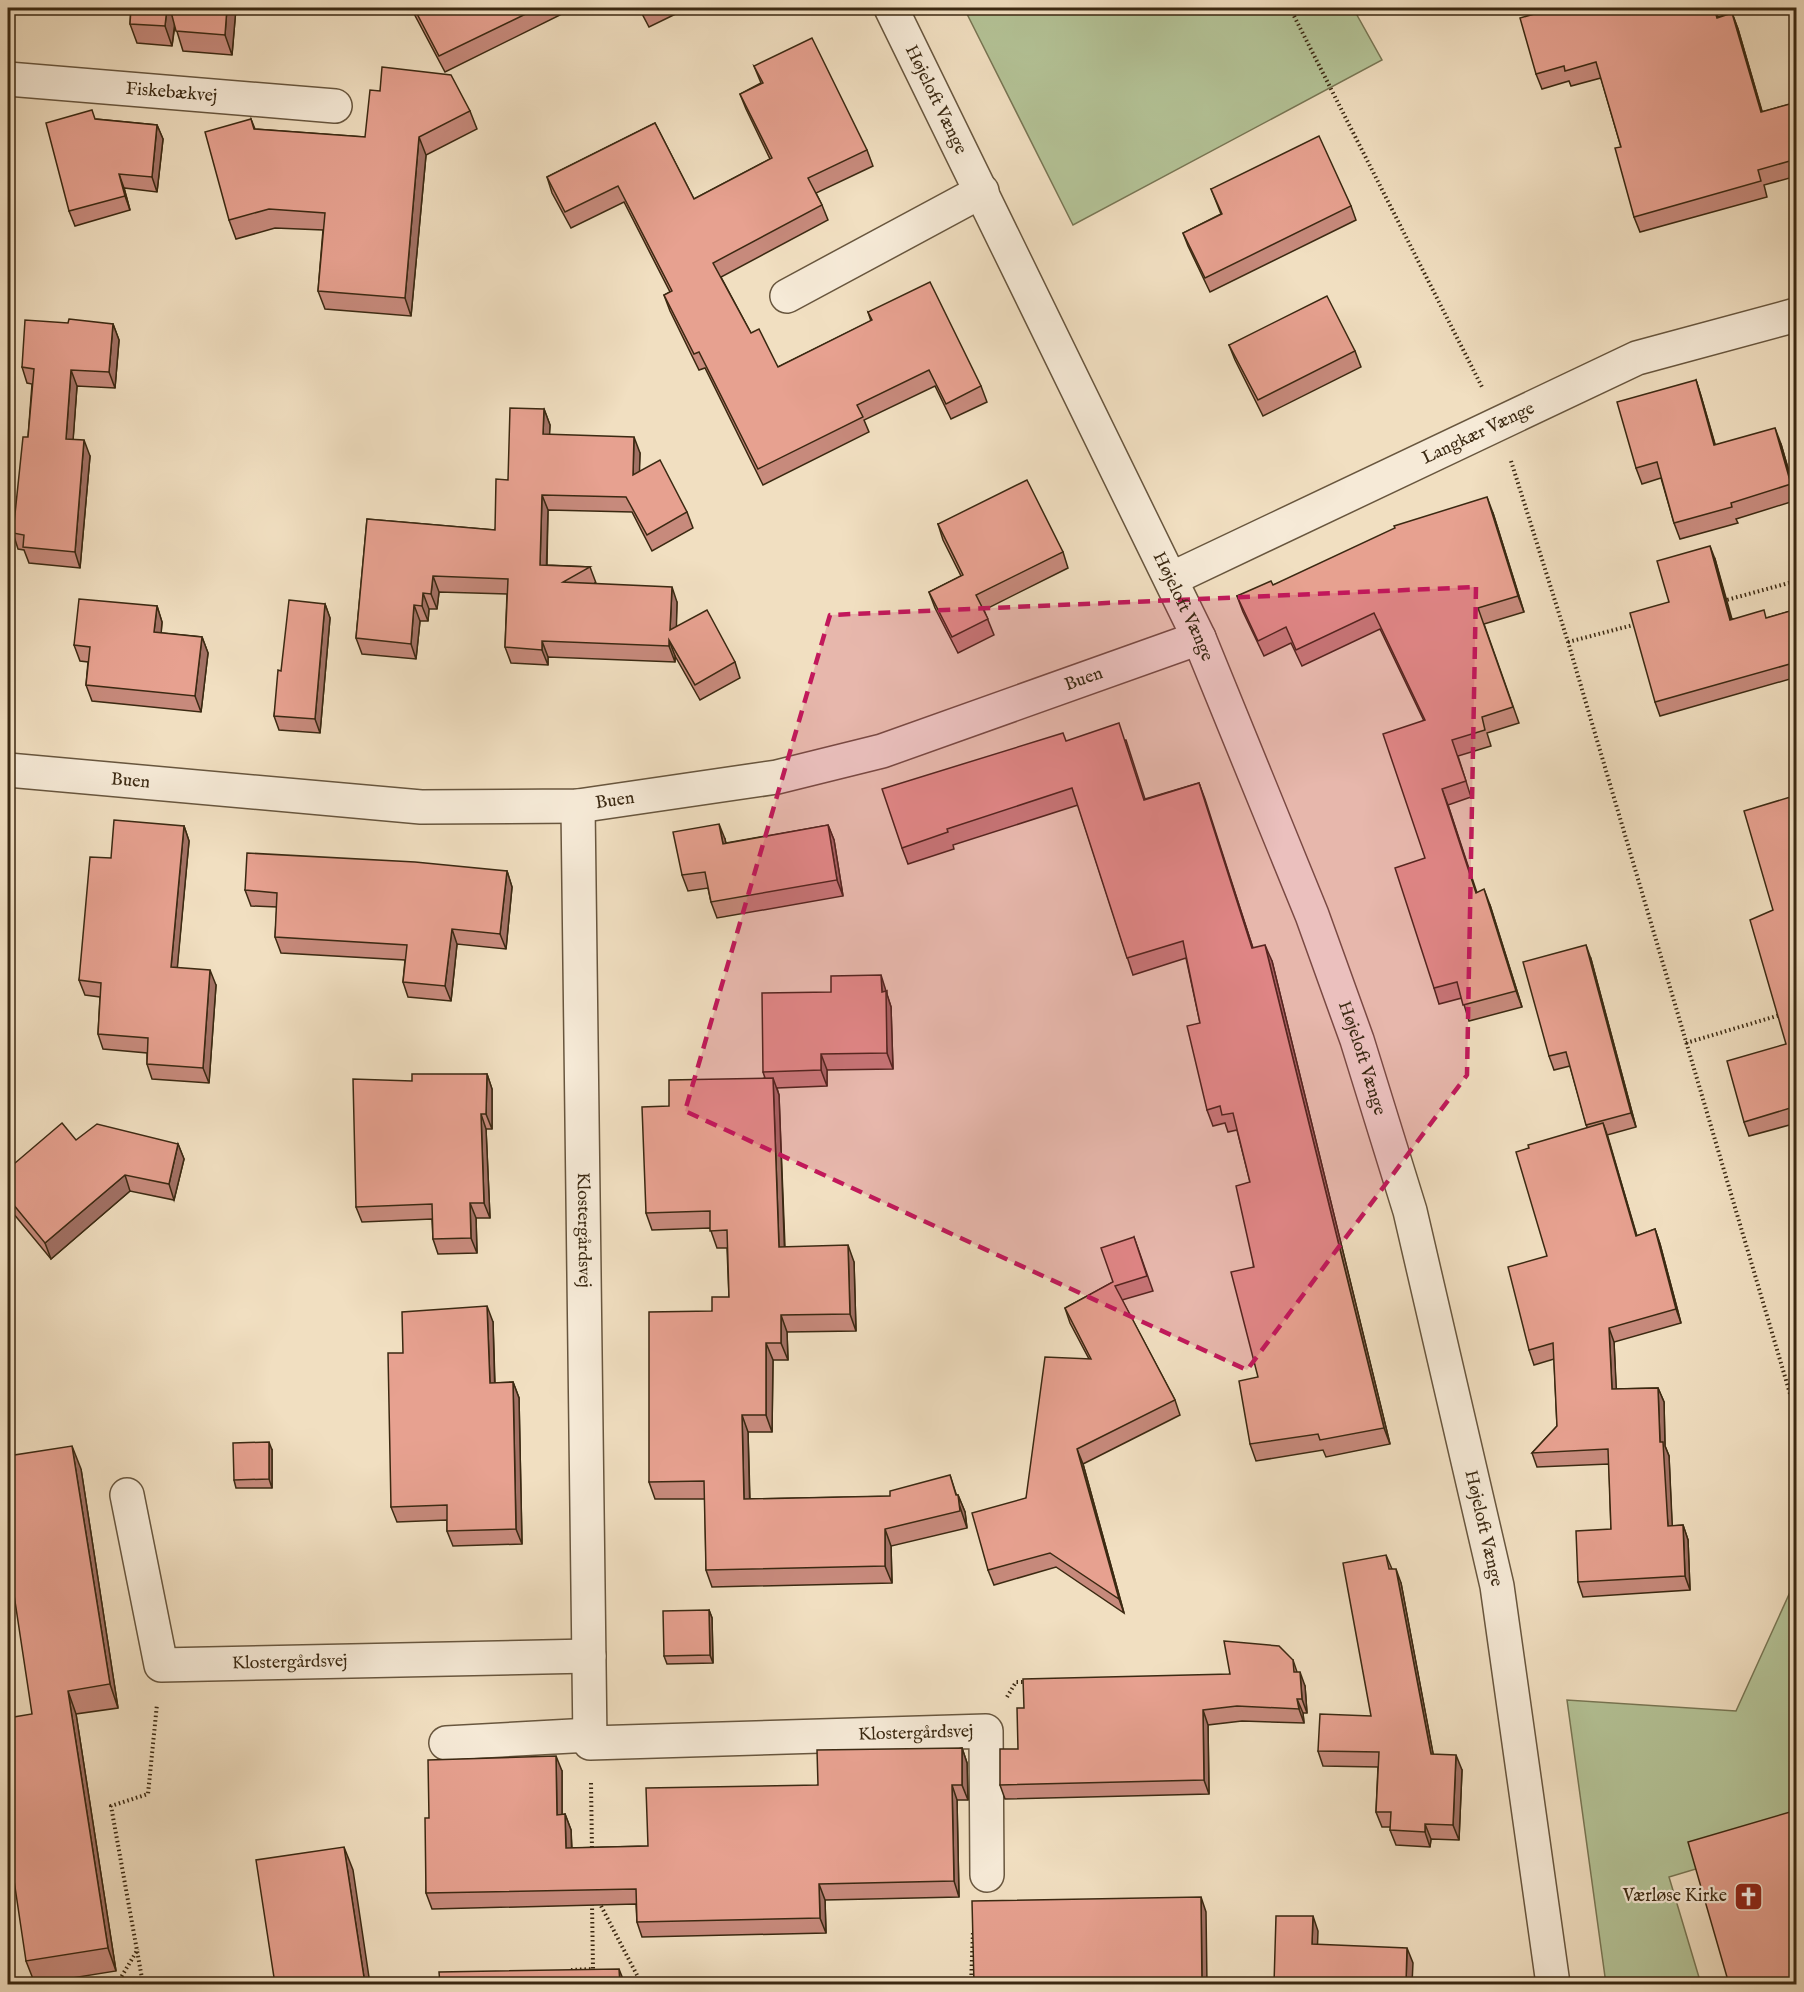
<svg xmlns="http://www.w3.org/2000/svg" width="1804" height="1992" font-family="'IM FELL English',serif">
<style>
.green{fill:#b4c397;stroke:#787654;stroke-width:1.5}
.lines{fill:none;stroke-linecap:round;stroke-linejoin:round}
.minor-casing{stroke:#68563e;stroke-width:36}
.path{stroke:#3b2912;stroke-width:4;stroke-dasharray:1.5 3;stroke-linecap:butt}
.minor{stroke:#f6ead7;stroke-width:33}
.wall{fill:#c78a7c;stroke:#3b2912;stroke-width:1.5}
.shaded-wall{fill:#a27165;stroke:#3b2912;stroke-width:1.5}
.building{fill:#e7a190;stroke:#3b2912;stroke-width:1.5}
.marked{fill:#c2185b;fill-opacity:0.2;stroke:#c2185b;stroke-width:4.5;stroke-dasharray:12 8;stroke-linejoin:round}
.labels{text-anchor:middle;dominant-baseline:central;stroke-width:4.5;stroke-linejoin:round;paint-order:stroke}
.street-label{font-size:18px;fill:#3b2912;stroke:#f6ead7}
.poi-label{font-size:18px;fill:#3b2912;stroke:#f6ead7;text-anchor:end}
</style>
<rect width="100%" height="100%" fill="#f1dfc1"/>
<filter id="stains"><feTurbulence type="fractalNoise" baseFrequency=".00333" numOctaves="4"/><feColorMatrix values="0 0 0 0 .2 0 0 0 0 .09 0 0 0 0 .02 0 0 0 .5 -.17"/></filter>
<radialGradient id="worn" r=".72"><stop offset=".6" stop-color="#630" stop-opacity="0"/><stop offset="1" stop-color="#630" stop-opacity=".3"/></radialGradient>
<g class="green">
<polygon points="964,8 1353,8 1382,60 1073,225"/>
<polygon points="1796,1579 1796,1839 1669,1877 1701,1984 1606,1984 1567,1700 1736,1711"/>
</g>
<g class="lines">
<defs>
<g id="minor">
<path id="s1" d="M891 8 1199 638 1312 915 1357 1040 1410 1211 1497 1586 1553 1984"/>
<path id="s2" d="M8 79 335 106"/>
<polyline points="787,296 982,191"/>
<path id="s3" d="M1171 579 1637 358 1796 315"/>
<path id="s4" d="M8 770 421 807 578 806 777 777 882 751 1199 638"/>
<path id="s5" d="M578 806 590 1743 986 1731 987 1875"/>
<path id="s6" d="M127 1495 161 1665 589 1656"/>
<polyline points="446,1743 590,1735"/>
</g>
</defs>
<use href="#minor" class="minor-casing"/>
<g class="path">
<polyline points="1290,8 1482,387"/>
<polyline points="1511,461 1568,642 1796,1414"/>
<polyline points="1723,601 1796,581"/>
<polyline points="1568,642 1637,624"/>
<polyline points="1686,1043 1780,1015"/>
<polyline points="1007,1697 1016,1682 1028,1682"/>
<polyline points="591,1783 592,1850"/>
<polyline points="599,1902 638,1977 638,1984"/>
<polyline points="571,1970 593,1969 592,1903"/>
<polyline points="117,1984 138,1949"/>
<polyline points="143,1984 111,1806 148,1794 157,1704"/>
<polyline points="426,1984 444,1977"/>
<polyline points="971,1984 973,1931"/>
</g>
<use href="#minor" class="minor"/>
</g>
<g class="wall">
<polygon points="131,8 236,8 232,55 183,51 175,25 172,46 137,43 130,24"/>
<polygon points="411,8 574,8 445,72"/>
<polygon points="639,8 688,8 649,27"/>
<polygon points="1715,8 1718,17 1732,13 1738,29 1762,112 1797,102 1797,176 1764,185 1767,197 1640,232 1634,217 1621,147 1601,78 1571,86 1569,81 1542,89 1536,74 1548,10"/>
<polygon points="754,66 867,150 873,166 816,193 822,205 828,220 721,277 751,333 778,367 871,321 868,312 981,386 987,402 951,419 935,386 864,420 869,432 763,485 705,368 699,370 670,311 664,295 670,292 624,202 571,228 552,193 547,177 655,123 694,199 770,159 746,109 740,94 761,83"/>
<polygon points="470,111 477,129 426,155 411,316 325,309 318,291 323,230 275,228 236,239 229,220 251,119 255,129 365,137"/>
<polygon points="96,119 157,125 163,139 157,192 124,188 130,210 75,226 69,211"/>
<polygon points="1211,189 1351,206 1356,220 1210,292 1188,246 1183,233 1221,214"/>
<polygon points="113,324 119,340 115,388 77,386 73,439 90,456 80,568 29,563 24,550 18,549 13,533 28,437 32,384 27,383 22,367"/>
<polygon points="1229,345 1355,351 1361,367 1263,416 1235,360"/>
<polygon points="1696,380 1701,396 1715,445 1781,444 1797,500 1736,519 1738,523 1680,539 1674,523 1661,478 1642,484 1636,468"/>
<polygon points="544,409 550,425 549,435 640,453 639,471 687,512 693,528 652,551 632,512 548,510 547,565 590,567 596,583 594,583 677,602 676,626 735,662 740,678 700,700 675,656 675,662 548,657 548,665 511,663 505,647 507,594 439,592 437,609 429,609 428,621 420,621 416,659 362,654 356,638 367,519 495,530 508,480"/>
<polygon points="1493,513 1524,612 1484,624 1519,723 1487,733 1491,746 1458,756 1471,797 1448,805 1476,892 1490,905 1522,1007 1469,1021 1462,998 1439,1004 1434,988 1425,858 1424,721 1380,629 1302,666 1291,643 1264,656 1243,612 1237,596 1273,585"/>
<polygon points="938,524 1063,552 1068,568 984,610 994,635 958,653 935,608 929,592 961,576 943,540"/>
<polygon points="1715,559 1732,619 1767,618 1797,609 1797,677 1660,716 1655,702 1669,602"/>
<polygon points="325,604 330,618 320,733 279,730 274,716 281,671"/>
<polygon points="157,606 162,622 161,633 202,637 208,653 201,712 92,701 86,685 88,662 80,661 74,645"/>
<polygon points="1126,740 1145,799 1199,783 1253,948 1272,961 1390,1444 1326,1457 1323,1450 1256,1461 1250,1444 1258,1377 1250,1182 1237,1130 1228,1132 1225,1123 1213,1126 1207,1110 1200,1023 1186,958 1133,975 1078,805 953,845 954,849 908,864 902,848 1066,741"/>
<polygon points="1797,795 1797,1123 1749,1136 1744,1122 1786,1044"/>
<polygon points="828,825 834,840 843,896 717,918 711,902 708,888 688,891 682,875 725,839 726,843"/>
<polygon points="184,826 189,841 177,968 216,985 209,1083 152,1079 147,1064 147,1053 103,1049 98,1034 100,997 85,995 79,980 111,858"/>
<polygon points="507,871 512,887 506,949 457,944 451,1001 408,997 403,982 405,960 281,953 275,937 277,907 251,906 245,890"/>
<polygon points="1591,959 1636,1127 1607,1135 1637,1236 1655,1229 1660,1244 1681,1323 1614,1342 1616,1389 1658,1388 1664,1402 1665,1446 1669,1456 1672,1526 1683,1525 1688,1540 1690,1590 1583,1597 1578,1582 1611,1529 1609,1464 1537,1467 1532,1453 1557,1426 1554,1359 1534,1365 1529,1350 1587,1127 1570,1066 1554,1070 1549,1056"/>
<polygon points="887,991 887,995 891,1007 893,1069 827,1070 827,1086 777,1088 779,1095 785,1247 854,1262 856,1331 787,1332 788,1360 773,1360 772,1432 748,1432 750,1499 958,1495 965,1512 967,1528 891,1546 892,1583 712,1587 706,1570 705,1499 655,1499 649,1482 712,1311 729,1297 727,1248 717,1248 710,1228 652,1230 646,1213 669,1106 765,1078 763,1072"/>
<polygon points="487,1074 492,1089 492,1129 486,1129 490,1218 476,1218 477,1253 438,1254 433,1239 432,1219 362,1222 356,1207 412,1081"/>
<polygon points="76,1140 178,1144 184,1159 174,1200 130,1191 51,1259 8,1207 8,1169"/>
<polygon points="1134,1237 1153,1291 1122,1300 1175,1400 1180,1415 1083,1464 1124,1613 1056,1567 994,1585 988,1570 1026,1498 1089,1359 1070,1323 1065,1308 1113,1282"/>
<polygon points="493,1322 495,1383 513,1382 519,1398 522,1544 453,1546 447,1531 447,1520 397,1522 391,1507 403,1353"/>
<polygon points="272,1450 272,1488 236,1488 234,1480"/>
<polygon points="81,1469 118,1708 76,1714 116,1971 35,1984 26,1961 32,1714"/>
<polygon points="1386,1555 1392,1569 1401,1583 1433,1754 1462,1770 1459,1840 1431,1839 1430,1847 1396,1845 1390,1830 1391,1827 1382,1827 1376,1812 1378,1767 1323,1766 1318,1751 1371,1716"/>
<polygon points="709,1610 712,1618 713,1663 667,1664 664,1656"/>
<polygon points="1293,1660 1297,1672 1305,1686 1307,1713 1303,1713 1304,1723 1242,1721 1208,1725 1209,1794 1005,1799 1000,1785 1018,1749 1230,1674"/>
<polygon points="962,1748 967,1763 968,1800 957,1800 959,1897 825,1900 826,1933 642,1937 637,1922 636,1904 432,1909 426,1893 429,1818 562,1771 562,1815 565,1814 571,1830 572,1848 648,1846 818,1785"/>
</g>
<g class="shaded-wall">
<polygon points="167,8 170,8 175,21 172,46 165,26"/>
<polygon points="227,8 236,8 232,55 225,35"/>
<polygon points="1732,13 1738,29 1767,128 1761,112"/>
<polygon points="157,125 163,139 157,192 152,177"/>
<polygon points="419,137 426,155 411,316 405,298"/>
<polygon points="119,174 124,188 130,210 125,196"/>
<polygon points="113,324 119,340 115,388 109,372"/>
<polygon points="71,370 77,386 72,455 66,439"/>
<polygon points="1696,380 1701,396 1720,461 1714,445"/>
<polygon points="544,409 550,425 549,450 543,434"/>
<polygon points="1775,428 1781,444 1797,499 1791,484"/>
<polygon points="634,437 640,453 639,491 633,475"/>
<polygon points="84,440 90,456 80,568 75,552"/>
<polygon points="542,495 548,510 546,581 540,565"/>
<polygon points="1487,497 1493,513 1524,612 1518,596"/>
<polygon points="1710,546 1715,559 1735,634 1730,620"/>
<polygon points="433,576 439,592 437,609 431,594"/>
<polygon points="672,587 677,602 676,646 670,630"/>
<polygon points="423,593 429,609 428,621 422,606"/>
<polygon points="325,604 330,618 320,733 315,719"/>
<polygon points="414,605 420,621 416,659 411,644"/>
<polygon points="157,606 162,622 160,648 154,632"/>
<polygon points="202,637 208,653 201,712 195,696"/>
<polygon points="669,640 675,656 675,662 669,646"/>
<polygon points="542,641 548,657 548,665 542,650"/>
<polygon points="1199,783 1205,799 1258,964 1252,948"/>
<polygon points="1442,789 1448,805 1482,908 1476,893"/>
<polygon points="719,824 725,839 728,859 723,844"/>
<polygon points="828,825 834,840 843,896 837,880"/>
<polygon points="184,826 189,841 176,982 171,967"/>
<polygon points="507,871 512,887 506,949 500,934"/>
<polygon points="1484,889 1490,905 1522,1007 1516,991"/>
<polygon points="452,929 457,944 451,1001 445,986"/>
<polygon points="1265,945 1272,961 1390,1444 1384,1428"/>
<polygon points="1586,945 1591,959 1636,1127 1631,1113"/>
<polygon points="210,970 216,985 209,1083 203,1068"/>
<polygon points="881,975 891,1007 893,1069 887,1053 882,992"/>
<polygon points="821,1054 827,1070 827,1086 821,1070"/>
<polygon points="487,1074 492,1089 492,1129 486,1114"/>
<polygon points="773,1078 779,1095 785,1264 779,1247"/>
<polygon points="481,1114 486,1129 490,1218 484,1203"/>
<polygon points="1603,1123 1608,1137 1641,1251 1636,1236"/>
<polygon points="178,1144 184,1159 174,1200 169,1184"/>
<polygon points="125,1175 130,1191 51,1259 45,1243"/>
<polygon points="470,1203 476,1218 477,1253 471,1238"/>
<polygon points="1655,1229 1660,1244 1681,1323 1676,1309"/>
<polygon points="848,1245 854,1262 856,1331 850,1314"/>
<polygon points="487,1306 493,1322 495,1398 490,1383"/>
<polygon points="781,1315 787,1332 788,1360 781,1343"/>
<polygon points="1609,1328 1614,1342 1617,1403 1612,1389"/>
<polygon points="766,1343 773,1360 772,1432 766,1415"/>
<polygon points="513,1382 519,1398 522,1544 516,1529"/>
<polygon points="1658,1388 1664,1402 1665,1446 1669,1456 1673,1541 1668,1526 1660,1442"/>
<polygon points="742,1415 748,1432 750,1516 744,1499"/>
<polygon points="269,1442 272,1450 272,1488 269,1479"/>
<polygon points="72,1446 81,1469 118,1708 110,1684"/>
<polygon points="1077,1449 1083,1464 1124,1613 1119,1599"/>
<polygon points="950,1475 959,1503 958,1495 965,1512 967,1528 956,1495"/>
<polygon points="1683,1525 1688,1540 1690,1590 1685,1576"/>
<polygon points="885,1529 891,1546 892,1583 885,1566"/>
<polygon points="1396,1569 1401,1583 1436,1769 1431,1754"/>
<polygon points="709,1610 712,1618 713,1663 710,1655"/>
<polygon points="1300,1672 1305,1686 1307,1713 1302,1699"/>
<polygon points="68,1691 76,1714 116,1971 108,1948"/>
<polygon points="1297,1699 1303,1713 1304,1723 1299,1709"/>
<polygon points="1203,1710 1208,1725 1209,1794 1204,1780"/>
<polygon points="962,1748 967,1763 968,1800 962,1785"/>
<polygon points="1456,1755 1462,1770 1459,1840 1453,1825"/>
<polygon points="556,1756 562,1771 562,1830 557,1815"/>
<polygon points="952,1785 957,1800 959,1897 954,1881"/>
<polygon points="565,1814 571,1830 572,1863 566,1848"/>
<polygon points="1425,1824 1431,1839 1430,1847 1425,1832"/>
<polygon points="344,1847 353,1870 370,1984 365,1984"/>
<polygon points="819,1884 825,1900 826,1933 820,1918"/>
<polygon points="1201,1897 1206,1912 1207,1984 1202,1984"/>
<polygon points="1313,1916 1318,1931 1317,1959 1312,1944"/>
<polygon points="1407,1948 1413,1963 1412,1984 1406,1984"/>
<polygon points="619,1969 625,1984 620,1984"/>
</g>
<g class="building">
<polygon points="131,8 167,8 165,26 130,24"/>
<polygon points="170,8 227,8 225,35 176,31"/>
<polygon points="414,8 538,8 439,56"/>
<polygon points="641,8 651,8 643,12"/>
<polygon points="1547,8 1714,8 1717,18 1732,13 1761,112 1797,102 1797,159 1758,170 1761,181 1634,217 1615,148 1621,147 1596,62 1565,71 1564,66 1536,74 1520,18 1548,10"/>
<polygon points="812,38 867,150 808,178 822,205 713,263 751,333 759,329 778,367 872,320 868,312 930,282 981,386 946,404 929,370 857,405 863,417 758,469 699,352 694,354 664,295 672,291 618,186 565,212 547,177 655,123 694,199 772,158 740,94 763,83 754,66"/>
<polygon points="382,67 451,75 470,111 419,137 405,298 318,291 325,213 269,209 229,220 205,132 251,119 254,129 365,137 370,90 380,91"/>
<polygon points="92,110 95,119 157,125 152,177 119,174 125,196 69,211 46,123"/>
<polygon points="1319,136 1351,206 1205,278 1183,233 1222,214 1211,189"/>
<polygon points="1327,296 1355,351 1258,400 1229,345"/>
<polygon points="69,319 113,324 109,372 71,370 66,439 84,440 75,552 23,547 24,535 13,533 23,437 28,437 34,369 22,367 25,320 68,323"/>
<polygon points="1696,380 1714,445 1775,428 1791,484 1731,503 1732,507 1674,523 1657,462 1636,468 1617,402"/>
<polygon points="510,408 544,409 543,434 634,437 633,475 660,460 687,512 647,535 626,497 542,495 540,565 590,567 563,582 672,587 670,630 707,610 735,662 695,685 669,640 669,646 542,641 542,650 505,647 508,579 433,576 431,594 423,593 422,606 414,605 411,644 356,638 367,519 495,530 496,479 508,480"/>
<polygon points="1027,480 1063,552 976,595 988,619 952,637 929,592 963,575 938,524"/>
<polygon points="1487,497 1518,596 1478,608 1513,707 1482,717 1485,730 1452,740 1466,781 1442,789 1476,893 1484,889 1516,991 1463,1005 1457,982 1434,988 1395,868 1425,858 1383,734 1425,720 1374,613 1296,650 1286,627 1258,641 1237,596 1271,581 1273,585 1395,528 1394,526"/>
<polygon points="1710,546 1730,620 1764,610 1766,618 1797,609 1797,662 1655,702 1630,613 1669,602 1657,561"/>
<polygon points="79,599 157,606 154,632 202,637 195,696 86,685 90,647 74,645"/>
<polygon points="289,600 325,604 315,719 274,716 278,670 281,671"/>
<polygon points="1119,723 1144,800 1199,783 1252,948 1265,945 1384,1428 1320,1440 1318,1434 1250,1444 1239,1381 1258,1377 1231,1272 1254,1267 1236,1186 1250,1182 1233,1113 1222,1115 1220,1106 1207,1110 1187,1026 1200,1023 1183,941 1127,958 1072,788 947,829 948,832 902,848 882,789 1063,733 1066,741"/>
<polygon points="1797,795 1797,1106 1744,1122 1727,1061 1786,1044 1750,920 1773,910 1744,811"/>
<polygon points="114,820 184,826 171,967 210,970 203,1068 147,1064 148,1038 98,1034 101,983 79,980 90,857 111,858"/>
<polygon points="719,824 723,844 828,825 837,880 711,902 705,872 682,875 673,832"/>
<polygon points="247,853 415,862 507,871 500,934 452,929 445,986 403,982 407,945 275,937 277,893 245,890"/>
<polygon points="1586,945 1631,1113 1586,1125 1566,1052 1549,1056 1523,962"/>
<polygon points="881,975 882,992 886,991 887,1053 821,1054 821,1070 763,1072 762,993 831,992 831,976"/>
<polygon points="412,1074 487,1074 486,1114 481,1114 484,1203 470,1203 471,1238 433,1239 432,1204 356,1207 353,1079 412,1081"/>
<polygon points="773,1078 779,1247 848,1245 850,1314 781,1315 781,1343 766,1343 766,1415 742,1415 744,1499 890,1496 890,1491 950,1475 956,1495 958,1495 960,1511 885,1529 885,1566 706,1570 704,1481 649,1482 649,1312 712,1311 712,1297 729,1297 727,1230 710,1231 710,1211 646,1213 642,1107 669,1106 669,1080"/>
<polygon points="62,1123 76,1140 97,1124 178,1144 169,1184 125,1175 45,1243 8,1198 8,1169"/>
<polygon points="1603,1123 1636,1236 1655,1229 1676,1309 1609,1328 1612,1389 1658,1388 1660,1442 1663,1442 1668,1526 1683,1525 1685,1576 1578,1582 1576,1531 1611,1529 1608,1449 1532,1453 1557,1426 1553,1343 1529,1350 1508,1267 1547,1256 1516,1152 1529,1148 1528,1145"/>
<polygon points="1134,1237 1147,1276 1115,1286 1175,1400 1077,1449 1119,1599 1050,1553 988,1570 972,1513 1026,1498 1045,1357 1091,1359 1065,1308 1113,1282 1101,1248"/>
<polygon points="487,1306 490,1383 513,1382 516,1529 447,1531 447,1505 391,1507 388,1353 403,1353 402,1312"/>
<polygon points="269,1442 269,1479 234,1480 233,1443"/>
<polygon points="72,1446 110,1684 68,1691 108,1948 26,1961 8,1840 8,1718 32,1714 8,1555 8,1456"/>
<polygon points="1386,1555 1389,1569 1396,1569 1431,1754 1456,1755 1453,1825 1425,1824 1425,1832 1390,1830 1391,1812 1376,1812 1379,1752 1318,1751 1320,1714 1371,1716 1343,1563"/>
<polygon points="709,1610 710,1655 664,1656 663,1611"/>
<polygon points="1224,1641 1279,1646 1293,1660 1294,1672 1300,1672 1302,1699 1297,1699 1299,1709 1237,1706 1203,1710 1204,1780 1000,1785 1000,1749 1018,1749 1017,1708 1024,1708 1023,1679 1230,1674"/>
<polygon points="962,1748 962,1785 952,1785 954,1881 819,1884 820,1918 637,1922 636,1889 426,1893 425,1818 429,1818 428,1760 556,1756 557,1815 565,1814 566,1848 648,1846 646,1788 818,1785 817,1750"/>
<polygon points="1797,1810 1797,1984 1729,1984 1688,1842"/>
<polygon points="344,1847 365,1984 275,1984 256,1860"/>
<polygon points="1201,1897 1202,1984 974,1984 972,1901"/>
<polygon points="1276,1916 1313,1916 1312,1944 1407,1948 1406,1984 1274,1984"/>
<polygon points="619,1969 620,1984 440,1984 439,1972"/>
</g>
<path class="marked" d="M1476 587 1467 1075 1247 1370 685 1111 830 615Z"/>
<defs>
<symbol id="church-square" viewBox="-11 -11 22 22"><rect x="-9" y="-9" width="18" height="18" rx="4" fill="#8f2418" stroke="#f6ead7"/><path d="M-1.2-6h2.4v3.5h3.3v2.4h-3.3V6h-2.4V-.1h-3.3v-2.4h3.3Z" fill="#fff"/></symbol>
</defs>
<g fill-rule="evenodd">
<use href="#church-square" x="1732" y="1880" width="33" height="33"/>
</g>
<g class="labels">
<g class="street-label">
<text stroke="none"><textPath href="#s2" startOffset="164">Fiskebækvej</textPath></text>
<text stroke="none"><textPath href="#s1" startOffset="102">Højeloft Vænge</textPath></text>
<text stroke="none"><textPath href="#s3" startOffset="340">Langkær Vænge</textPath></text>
<text stroke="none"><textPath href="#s1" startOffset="666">Højeloft Vænge</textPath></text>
<text stroke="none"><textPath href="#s4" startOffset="1095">Buen</textPath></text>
<text stroke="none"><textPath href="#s4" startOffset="123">Buen</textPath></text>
<text stroke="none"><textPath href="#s4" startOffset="609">Buen</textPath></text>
<text stroke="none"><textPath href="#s1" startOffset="1152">Højeloft Vænge</textPath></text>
<text stroke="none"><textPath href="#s5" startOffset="424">Klostergårdsvej</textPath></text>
<text stroke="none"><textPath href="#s1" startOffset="1638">Højeloft Vænge</textPath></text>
<text stroke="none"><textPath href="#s6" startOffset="302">Klostergårdsvej</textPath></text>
<text stroke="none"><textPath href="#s5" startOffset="1263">Klostergårdsvej</textPath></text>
</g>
<g class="poi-label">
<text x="1727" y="1896">Værløse Kirke</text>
</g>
</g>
<rect width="1804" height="1992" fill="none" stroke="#f1dfc1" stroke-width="30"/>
<rect x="9" y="9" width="1786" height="1974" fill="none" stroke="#3b2912" stroke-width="3"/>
<rect x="15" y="15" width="1774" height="1962" fill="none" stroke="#3b2912" stroke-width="1.5"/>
<rect width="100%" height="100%" filter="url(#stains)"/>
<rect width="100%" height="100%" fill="url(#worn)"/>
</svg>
